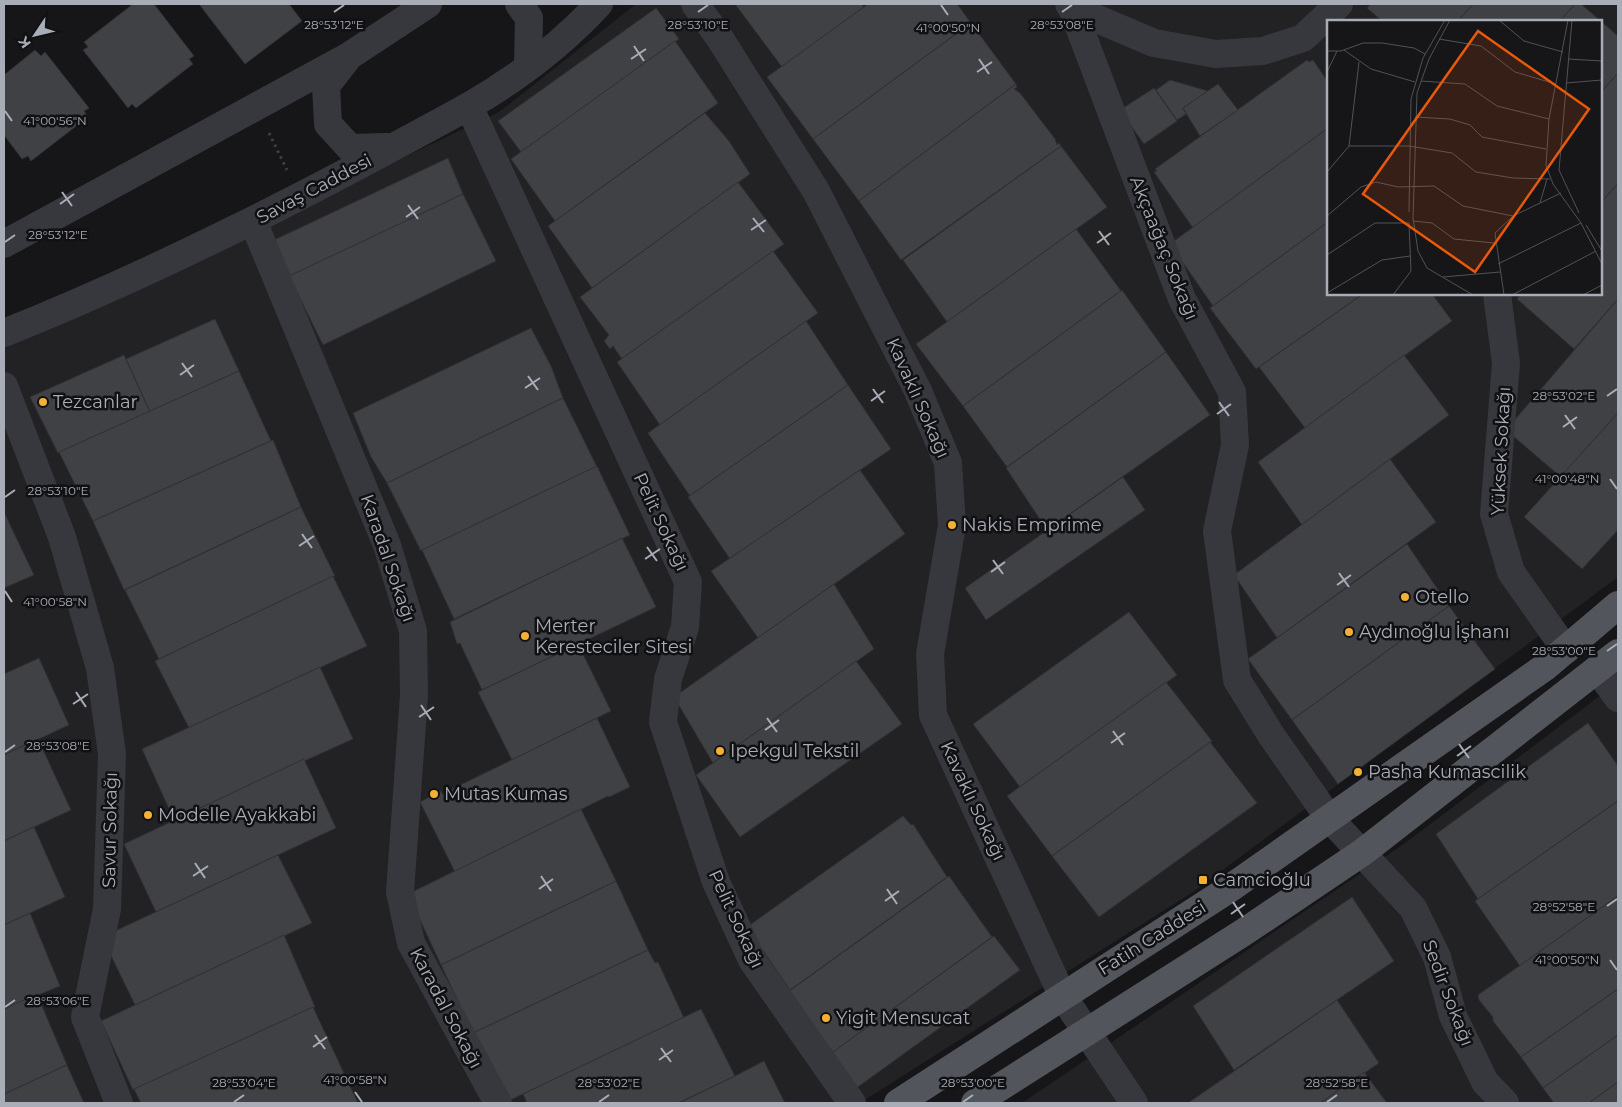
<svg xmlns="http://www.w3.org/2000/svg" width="1622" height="1107" font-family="Montserrat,sans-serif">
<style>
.built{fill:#222225;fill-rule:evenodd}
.building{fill:#404145;stroke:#303034}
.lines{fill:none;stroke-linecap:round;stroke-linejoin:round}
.path{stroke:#3d3f44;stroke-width:3;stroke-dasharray:2.5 4;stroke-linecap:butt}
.minor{stroke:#37383d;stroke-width:28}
.major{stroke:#53555c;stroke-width:28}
.ticks{fill:none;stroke:#a8adb8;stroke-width:2}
.poi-dot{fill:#f2b134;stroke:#111113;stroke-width:2}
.labels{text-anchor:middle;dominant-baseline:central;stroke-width:5;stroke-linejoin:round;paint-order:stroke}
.street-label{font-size:18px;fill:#a8adb8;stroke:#111113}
.poi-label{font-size:18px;fill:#a8adb8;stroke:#111113;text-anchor:start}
.inset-road{fill:none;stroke:#505258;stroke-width:1}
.view{fill:#e8590c;fill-opacity:0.15;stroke:#e8590c;stroke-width:2.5}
.inset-edge{fill:none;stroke:#a8adb8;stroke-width:2.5}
.ticks-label{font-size:12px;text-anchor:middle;fill:#a8adb8;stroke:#111113;stroke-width:5;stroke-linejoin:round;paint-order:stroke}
</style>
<rect width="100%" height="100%" fill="#161618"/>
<g class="built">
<path d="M636 4H1618V577L1193 892 860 1103H4V348L499 112ZM1328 21H1601V294H1328Z"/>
<polygon points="1618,682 1618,1103 1022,1103 1404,844"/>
</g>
<g class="building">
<polygon points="133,4 154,4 194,56 189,59 193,64 136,108 132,104 128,108 83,50 88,47 84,42"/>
<polygon points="199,4 289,4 302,21 245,64"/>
<polygon points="735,4 861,4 864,7 782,67"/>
<polygon points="868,4 957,4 971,23 813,139 767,77"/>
<polygon points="1371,4 1474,4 1458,21 1382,21 1367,8"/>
<polygon points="1473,4 1575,4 1560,21 1458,21"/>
<polygon points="1575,4 1581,4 1618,36 1618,73 1601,92 1601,21 1560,21"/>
<polygon points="656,8 679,39 521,152 498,121"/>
<polygon points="971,23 1016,84 859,201 813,139"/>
<polygon points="675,41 718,103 555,221 511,159"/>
<polygon points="35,50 41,56 45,52 89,108 84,111 88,117 31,161 28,156 22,159 4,135 4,75"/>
<polygon points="1307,60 1309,62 1313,60 1328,82 1328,128 1193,228 1154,172 1157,171 1155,169"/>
<polygon points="1618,73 1618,183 1601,203 1601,92"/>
<polygon points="1170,80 1208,91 1183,108 1186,114 1177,120 1156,90"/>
<polygon points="1016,84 1017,87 1014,89 1020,93 1055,139 1057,145 1059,143 1061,146 901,260 859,201"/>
<polygon points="1218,84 1238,110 1200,136 1183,108"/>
<polygon points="1154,88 1177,121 1144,144 1120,110"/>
<polygon points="705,113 729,141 750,174 592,288 548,226"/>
<polygon points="1328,128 1328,222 1213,306 1170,244"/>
<polygon points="1061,146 1107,207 947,322 903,260"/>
<polygon points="448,158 463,194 289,277 272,241"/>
<polygon points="738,182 784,244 622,359 613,346 610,349 604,341 609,335 580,297"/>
<polygon points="1618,183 1618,299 1574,349 1517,299 1521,294 1601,294 1601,203"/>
<polygon points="463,194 496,261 323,345 289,276"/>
<polygon points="1328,222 1328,294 1363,294 1256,369 1210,308"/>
<polygon points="1076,229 1121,291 963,406 916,344"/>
<polygon points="773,251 818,313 660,425 617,362"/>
<polygon points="1122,290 1166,352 1007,467 963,406"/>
<polygon points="1363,294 1432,294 1452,321 1305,428 1259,367"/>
<polygon points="1618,299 1618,413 1561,477 1506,430"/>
<polygon points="215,319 239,371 150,412 126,359"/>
<polygon points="806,321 848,385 690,496 648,433"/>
<polygon points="531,328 551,366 563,398 387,483 371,457 353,413"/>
<polygon points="1166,352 1210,415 1047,530 1006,468"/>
<polygon points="124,355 150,412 58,453 30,397"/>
<polygon points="1404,355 1449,415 1302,525 1258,462"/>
<polygon points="239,371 271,441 93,521 59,452"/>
<polygon points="848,385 891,449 730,559 688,497"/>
<polygon points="563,398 597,467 421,551 387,483"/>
<polygon points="1618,413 1618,530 1582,569 1524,517"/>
<polygon points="273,440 301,507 124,590 93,521"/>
<polygon points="1390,459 1436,522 1277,638 1234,575"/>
<polygon points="597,466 630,535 454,619 422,550"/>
<polygon points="860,470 905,534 758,638 711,571"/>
<polygon points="1123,477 1145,510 986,620 965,588"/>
<polygon points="301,507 335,576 159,659 125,590"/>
<polygon points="4,512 34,575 4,588"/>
<polygon points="622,538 656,607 482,690 460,643 457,644 450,622"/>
<polygon points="1407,544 1449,606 1292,720 1248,659"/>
<polygon points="333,576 367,646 189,728 155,661"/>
<polygon points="834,584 874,649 713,763 674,697"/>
<polygon points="1449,606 1495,669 1338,784 1292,720"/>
<polygon points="1129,612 1177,675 1020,787 973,724"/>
<polygon points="578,644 611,711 512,760 478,692"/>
<polygon points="39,658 69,725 4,755 4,674"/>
<polygon points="856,661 902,724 740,837 696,775"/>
<polygon points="320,667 353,739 174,820 142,749"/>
<polygon points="1166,682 1212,741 1052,856 1007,796"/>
<polygon points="597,718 630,787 609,797 608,796 455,872 420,802 441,791 442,794"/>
<polygon points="1588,723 1618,766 1618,801 1478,899 1436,834"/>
<polygon points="38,739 71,810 4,841 4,755"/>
<polygon points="1210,742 1257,803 1099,917 1052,856"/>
<polygon points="304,759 336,828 156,912 124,844"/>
<polygon points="1618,801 1618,896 1520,966 1475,901"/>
<polygon points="581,809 616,881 441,965 408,894"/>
<polygon points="903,816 911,825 913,824 947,877 790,990 747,927"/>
<polygon points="34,827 65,897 4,925 4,841"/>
<polygon points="278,855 312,923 135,1005 102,937"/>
<polygon points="949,876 992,937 832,1053 788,992"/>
<polygon points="616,881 648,950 473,1033 441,965"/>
<polygon points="1618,896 1618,989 1521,1057 1493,1021 1493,1017 1479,1000 1478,995"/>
<polygon points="1352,897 1394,961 1234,1070 1193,1006"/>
<polygon points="30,913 60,986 4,1009 4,925"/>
<polygon points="284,935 315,1007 133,1090 101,1021"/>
<polygon points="994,936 1020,970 855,1089 830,1054"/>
<polygon points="648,950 655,963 658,962 684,1018 504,1103 469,1035"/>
<polygon points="1618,989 1618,1035 1543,1088 1521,1057"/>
<polygon points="37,994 67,1065 4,1094 4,1009"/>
<polygon points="1337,1000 1379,1063 1320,1103 1188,1103"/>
<polygon points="313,1007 358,1103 141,1103 134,1089"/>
<polygon points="701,1009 735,1076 678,1103 527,1103 523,1094"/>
<polygon points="1618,1035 1618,1082 1589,1103 1554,1103 1543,1088"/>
<polygon points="764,1061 785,1103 679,1103 735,1076"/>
<polygon points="67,1065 84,1103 4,1103 4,1094"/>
<polygon points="1364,1072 1387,1103 1320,1103 1346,1085"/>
<polygon points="1618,1082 1618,1103 1589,1103"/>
</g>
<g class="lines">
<polyline class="path" points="269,133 287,170"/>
<g class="minor">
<polyline points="519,4 529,18 528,66"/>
<polyline points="695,4 719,37 816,191 918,391 948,463 952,525 930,654 933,715 1062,995 1134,1103"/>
<polyline points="1069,4 1072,8 1154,43 1216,54 1263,51 1303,38 1339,4"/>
<polyline points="1072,8 1182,299 1232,392 1235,445 1217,531 1237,680 1271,735 1329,818 1413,908 1437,957 1453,1016 1485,1082 1505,1103"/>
<polyline points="347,59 326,86 328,124 350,148 387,147"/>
<polyline points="469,106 688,582 685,627 668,679 663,722 716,882 752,960 852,1103"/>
<polyline points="253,221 387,545 413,631 414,695 400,892 411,943 498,1103"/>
<polyline points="4,244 349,56 428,4"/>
<polyline points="1497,294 1506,363 1494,514 1511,572 1566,650"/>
<path d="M4 333C164 269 318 189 469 106 516 79 562 44 599 4"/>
<polyline points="4,386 62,537 100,668 112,754 107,909 85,1017 119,1103"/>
<polyline points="1597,669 1618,698"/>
</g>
<g class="major">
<polyline points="898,1103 1229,889 1545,667 1618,605"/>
<polyline points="975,1103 1244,932 1363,852 1618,653"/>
</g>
</g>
<path class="ticks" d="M941 5 948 15M334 12 344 5M698 12 708 5M1062 12 1072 5M634 46 644 61M631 59 646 49M979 59 989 74M977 72 992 62M5 111 12 121M62 192 72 206M60 204 74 194M408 205 418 219M406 217 420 207M753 218 764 232M751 230 766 220M1099 231 1109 245M5 242 15 235M1097 243 1111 233M182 363 192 377M180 375 194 365M528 376 538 390M525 388 540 378M873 389 883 403M1607 396 1617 389M871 401 885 391M1219 402 1229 416M1217 414 1231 404M1565 415 1575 429M1563 427 1577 417M1610 479 1617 489M5 497 15 490M302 534 312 548M299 546 314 536M647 547 657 561M645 559 660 549M993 560 1003 574M991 572 1005 562M1339 573 1349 587M1337 585 1351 575M5 591 12 602M1607 651 1617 644M76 692 86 707M73 704 88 694M421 705 431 720M419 717 434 707M767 718 777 732M765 730 779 720M1113 731 1123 745M1111 743 1125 733M1459 744 1469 758M5 752 15 745M1457 756 1471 746M195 863 205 878M193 876 208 866M541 876 551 891M539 889 553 879M887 889 897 904M885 901 899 891M1233 902 1243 917M1607 906 1617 899M1231 914 1245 904M1610 960 1617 970M5 1007 15 1000M315 1035 325 1049M313 1047 327 1037M661 1048 671 1062M659 1060 673 1050M355 1092 362 1102M234 1102 244 1095M599 1102 609 1095M963 1102 973 1095M1327 1102 1337 1095"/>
<g class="poi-dot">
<circle cx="43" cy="402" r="5"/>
<circle cx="952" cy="525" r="5"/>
<circle cx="1405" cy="597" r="5"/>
<circle cx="1349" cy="632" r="5"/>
<circle cx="525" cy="636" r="5"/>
<circle cx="720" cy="751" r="5"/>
<circle cx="1358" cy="772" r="5"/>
<circle cx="434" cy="794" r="5"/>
<circle cx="148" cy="815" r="5"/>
<rect x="1198" y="875" width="10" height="10" rx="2.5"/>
<circle cx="826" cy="1018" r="5"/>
</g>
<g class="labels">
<g class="street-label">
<text transform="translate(314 189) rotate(-28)">Savaş Caddesi</text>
<text transform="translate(1164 248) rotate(68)">Akçaağaç Sokağı</text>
<text transform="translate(918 398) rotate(66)">Kavaklı Sokağı</text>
<text transform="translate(1501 451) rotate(-87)">Yüksek Sokağı</text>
<text transform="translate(661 522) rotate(65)">Pelit Sokağı</text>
<text transform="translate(388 558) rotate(71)">Karadal Sokağı</text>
<text transform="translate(973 801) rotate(65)">Kavaklı Sokağı</text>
<text transform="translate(110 830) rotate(-89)">Savur Sokağı</text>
<text transform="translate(736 919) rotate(65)">Pelit Sokağı</text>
<text transform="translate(1152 938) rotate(-32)">Fatih Caddesi</text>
<text transform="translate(1448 993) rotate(69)">Sedir Sokağı</text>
<text transform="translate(446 1008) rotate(62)">Karadal Sokağı</text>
</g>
<g class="poi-label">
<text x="53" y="402">Tezcanlar</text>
<text x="962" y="525">Nakis Emprime</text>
<text x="1415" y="597">Otello</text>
<text x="535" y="626">Merter<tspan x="535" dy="21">Keresteciler Sitesi</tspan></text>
<text x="1359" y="632">Aydınoğlu İşhanı</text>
<text x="730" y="751">Ipekgul Tekstil</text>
<text x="1368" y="772">Pasha Kumascilik</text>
<text x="444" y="794">Mutas Kumas</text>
<text x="158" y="815">Modelle Ayakkabi</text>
<text x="1213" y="880">Camcioğlu</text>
<text x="836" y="1018">Yigit Mensucat</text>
</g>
</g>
<g transform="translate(1327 20)">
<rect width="275" height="275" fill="#161618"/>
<path class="inset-road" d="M123 0 102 39 90 73 86 198 91 231 100 248 146 275M172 0 197 21 236 32M241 0 222 99 219 145 226 164 254 203 275 244M245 0 232 150 252 193M112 19 154 26 188 52 229 64M17 30 44 49 88 62M0 31H14L36 23H55L87 28 98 34M241 39 275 41M0 52 10 31M94 61 138 64 170 86 222 99M239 63 275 60M88 97 123 99 143 105 155 117 219 129M22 126 32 42M0 152 22 126H82L125 133 149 152 186 158 223 159M213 183 220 159M82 192 84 79 96 38 118 0M0 196 34 167 49 162 71 167 107 166 136 186 186 196M86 201 105 203 127 219 167 223M259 205 275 231M0 235 48 203H82M171 244 254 203M116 257 173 252M0 273 55 240 83 236M66 275 84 251 82 203M177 275 168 213 186 196 234 173M185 275 269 231M256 275 275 265"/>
<path class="view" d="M151 11 262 89 148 252 36 174Z"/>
<rect width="275" height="275" class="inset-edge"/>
</g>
<g class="ticks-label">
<text x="698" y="29">28°53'10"E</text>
<text x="1062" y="29">28°53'08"E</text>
<text x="334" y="29">28°53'12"E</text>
<text x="948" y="32">41°00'50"N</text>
<text x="55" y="125">41°00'56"N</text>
<text x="58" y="239">28°53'12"E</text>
<text x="1564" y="400">28°53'02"E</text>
<text x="1567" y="483">41°00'48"N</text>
<text x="58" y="495">28°53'10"E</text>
<text x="55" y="606">41°00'58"N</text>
<text x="1564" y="655">28°53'00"E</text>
<text x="58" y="750">28°53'08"E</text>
<text x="1564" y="911">28°52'58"E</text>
<text x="1567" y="964">41°00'50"N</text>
<text x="58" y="1005">28°53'06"E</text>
<text x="355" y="1084">41°00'58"N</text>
<text x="244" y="1087">28°53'04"E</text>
<text x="609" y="1087">28°53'02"E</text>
<text x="973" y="1087">28°53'00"E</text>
<text x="1337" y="1087">28°52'58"E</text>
</g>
<rect width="1622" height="1107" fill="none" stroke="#a8adb8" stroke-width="10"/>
<g transform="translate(35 35) rotate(235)" stroke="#111113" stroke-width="4" paint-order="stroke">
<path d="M0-4L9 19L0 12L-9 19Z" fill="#a8adb8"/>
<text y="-8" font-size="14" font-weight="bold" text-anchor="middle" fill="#a8adb8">K</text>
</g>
</svg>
